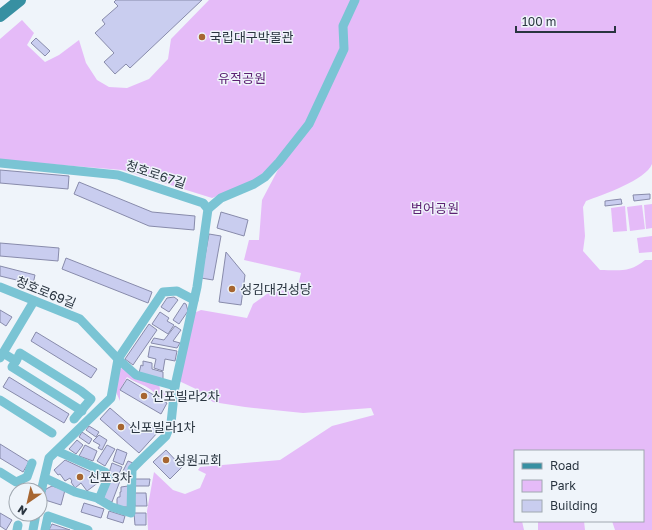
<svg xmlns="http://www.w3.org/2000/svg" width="652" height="530" font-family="'Golos Text','Noto Sans KR',sans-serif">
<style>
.green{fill:#e5bbf8}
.building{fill:#c9cdef;stroke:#888bab}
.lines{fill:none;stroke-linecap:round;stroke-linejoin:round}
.minor{stroke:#7ac4d4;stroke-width:9}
.major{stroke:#3790a2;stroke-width:12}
.poi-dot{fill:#a76631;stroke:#eff4fa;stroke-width:1.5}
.labels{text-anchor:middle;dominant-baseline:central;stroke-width:3;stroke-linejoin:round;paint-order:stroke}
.poi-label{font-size:13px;fill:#2a3540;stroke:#eff4fa;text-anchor:start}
.park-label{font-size:13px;fill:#5c2173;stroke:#eff4fa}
.street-label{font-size:13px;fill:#2a3540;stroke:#eff4fa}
</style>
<rect width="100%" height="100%" fill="#eff4fa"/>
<g class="green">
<polygon points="209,0 352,0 341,48 306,123 278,160 252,183 212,198 122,170 0,160 0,39 22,20 34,33 27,45 45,62 59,55 79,40 86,63 97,80 109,87 127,88 149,79 168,59 171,39"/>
<path d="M358 0H652V164C646 180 602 195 586 201L583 207 585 236 583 251 600 270C618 270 630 273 645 260H652V530H615L612 521H643V451H515V521H522L524 530H135H148L147 511 154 472 173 490 185 494 200 488 206 474 198 470 200 467 280 460 332 426 374 415 371 408 303 413 245 407 213 402 196 389 179 381 194 313 201 310 247 318 253 304 271 291 297 290 301 273 244 260 249 240H259L262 200 281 164 311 125 345 50 344 30Z"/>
<polygon points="652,204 652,228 646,229 644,205"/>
<polygon points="642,205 645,229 630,231 627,207"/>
<polygon points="625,206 627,231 613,232 611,208"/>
<polygon points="652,236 652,252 639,253 637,238"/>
<path d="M123 367 159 385 160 389 168 393 167 400C158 398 153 390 145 386 139 383 133 381 127 377L120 390V401L116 392 118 371Z"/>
<polygon points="538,521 584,521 585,530 538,530"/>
</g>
<g class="building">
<polygon points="116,0 202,0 130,68 126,64 115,74 104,62 114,53 95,33 105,24 102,20 118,6 114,2"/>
<polygon points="36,38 50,51 45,56 31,43"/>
<polygon points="0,170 69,176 68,189 0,183"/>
<polygon points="79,182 152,212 195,216 194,230 149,226 74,194"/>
<polygon points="650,194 650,199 634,201 633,195"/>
<polygon points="621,199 622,204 605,206 605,201"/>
<polygon points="221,212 248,220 244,236 217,228"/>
<polygon points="209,234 221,236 213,280 201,278"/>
<polygon points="0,243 59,248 58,261 0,256"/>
<polygon points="226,252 245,275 241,305 219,302"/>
<polygon points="66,258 152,292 148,303 62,269"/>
<polygon points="0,266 35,275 33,284 0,276"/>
<polygon points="174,297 178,300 169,312 161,307 167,298"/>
<polygon points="184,303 186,304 188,311 179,324 173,320"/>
<polygon points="0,310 12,317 6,326 0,322"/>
<polygon points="160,312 169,318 167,321 174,325 168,334 152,324"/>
<polygon points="149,324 157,330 133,365 125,359"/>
<polygon points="175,326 181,330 173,341 180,343 177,348 151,343 154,338 164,340"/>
<polygon points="36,332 97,369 91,378 31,341"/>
<polygon points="150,346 177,351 175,361 165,359 163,371 154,368 156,359 148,357"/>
<polygon points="143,361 152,363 152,369 163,372 163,379 139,373 141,365 143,366"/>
<polygon points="9,377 69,414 64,423 3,387"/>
<polygon points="127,379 167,403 161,414 120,390"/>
<polygon points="110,408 139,433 148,423 158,432 139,453 100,419"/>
<polygon points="89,426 99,432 96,437 86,430"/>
<polygon points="82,432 92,439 89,444 79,437"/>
<polygon points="99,435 107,440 102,450 98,448 100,445 93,441"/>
<polygon points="77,440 83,445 76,454 69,449"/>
<polygon points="0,444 29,462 23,472 0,458"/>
<polygon points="85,445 97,451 93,461 79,456"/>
<polygon points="107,445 115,449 105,466 97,461"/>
<polygon points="117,449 127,453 123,465 113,461"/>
<polygon points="166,450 182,467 170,479 153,462"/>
<polygon points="65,460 95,474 99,478 97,480 99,482 87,491 81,483 75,488 71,482 72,481 70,478 65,481 60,474 58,475 54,470"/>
<polygon points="128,461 133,463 130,476 126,476 126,478 121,475"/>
<polygon points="112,463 122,467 118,476 109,473"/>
<polygon points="111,477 120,481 112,502 103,499"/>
<polygon points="135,479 150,479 149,486 135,486"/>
<polygon points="52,486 65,490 61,505 42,499 46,489"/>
<polygon points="128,486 129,507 119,507 117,506 117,499 118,497 120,497 120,492 121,492 121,487"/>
<polygon points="134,493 146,493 147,506 135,506"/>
<polygon points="84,503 104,509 101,518 81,512"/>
<polygon points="109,511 125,516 123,523 107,518"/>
<polygon points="0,513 12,520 6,530 0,526"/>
<polygon points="134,513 146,513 146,525 135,525"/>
<polygon points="52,524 70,530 49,530"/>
</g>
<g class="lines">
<g class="minor">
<polyline points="0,163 118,175 203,203 208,209 197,287 175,386 171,423 166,436 141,460 132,469 131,513 112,507 97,498 75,492 45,478"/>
<polyline points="208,209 221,198 254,184 265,177 279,162 309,124 344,49 343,26 355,0"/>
<polyline points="0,287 80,319 118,359 136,375 175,386"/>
<polyline points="3,353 16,361 20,353 81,391 91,399 74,419"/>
<polyline points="0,358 34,301"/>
<polyline points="16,361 12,367 82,411"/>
<polyline points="0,400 52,433"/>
<polyline points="57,451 105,472 108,478 99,499"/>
<polyline points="0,472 16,482 27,477 32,463"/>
<polyline points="40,496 49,458 111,398 118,359 163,292 177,291 194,300"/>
<polyline points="17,530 18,525"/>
<polyline points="33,530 36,514"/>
<polyline points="45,530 48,516 88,530"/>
</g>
<polyline class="major" points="0,16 20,0"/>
</g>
<g class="poi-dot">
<circle cx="202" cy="37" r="4"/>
<circle cx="232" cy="289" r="4"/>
<circle cx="144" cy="396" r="4"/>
<circle cx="121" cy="427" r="4"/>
<circle cx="166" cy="460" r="4"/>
<circle cx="80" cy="477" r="4"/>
</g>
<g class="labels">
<g class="poi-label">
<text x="210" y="37">국립대구박물관</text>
<text x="240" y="289">성김대건성당</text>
<text x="152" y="396">신포빌라2차</text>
<text x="129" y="427">신포빌라1차</text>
<text x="174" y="460">성원교회</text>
<text x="88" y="477">신포3차</text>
</g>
<g class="park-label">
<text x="242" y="78">유적공원</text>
<text x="435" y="208">범어공원</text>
</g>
<g class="street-label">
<text transform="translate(156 174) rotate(18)">청호로67길</text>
<text transform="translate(46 292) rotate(22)">청호로69길</text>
</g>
</g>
<rect x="514" y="450" width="130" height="72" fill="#eff4fa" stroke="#a0a8b0"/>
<rect x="522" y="463" width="20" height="6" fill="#3790a2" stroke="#a0a8b0"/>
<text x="550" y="470" font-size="12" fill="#2a3540">Road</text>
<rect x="522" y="480" width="20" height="12" fill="#e5bbf8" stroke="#a0a8b0"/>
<text x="550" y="490" font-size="12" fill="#2a3540">Park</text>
<rect x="522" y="500" width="20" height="12" fill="#c9cdef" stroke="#a0a8b0"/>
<text x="550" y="510" font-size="12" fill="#2a3540">Building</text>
<g transform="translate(28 502) rotate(214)"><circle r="19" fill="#eff4fa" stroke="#a0a8b0"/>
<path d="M0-3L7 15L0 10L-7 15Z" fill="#a76631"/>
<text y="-6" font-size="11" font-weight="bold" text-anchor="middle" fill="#2a3540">N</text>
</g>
<path d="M516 26v6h99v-6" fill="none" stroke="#2a3540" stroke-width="2"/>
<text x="522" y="26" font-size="12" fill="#2a3540" stroke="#eff4fa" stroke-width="3" paint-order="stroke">100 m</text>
</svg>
